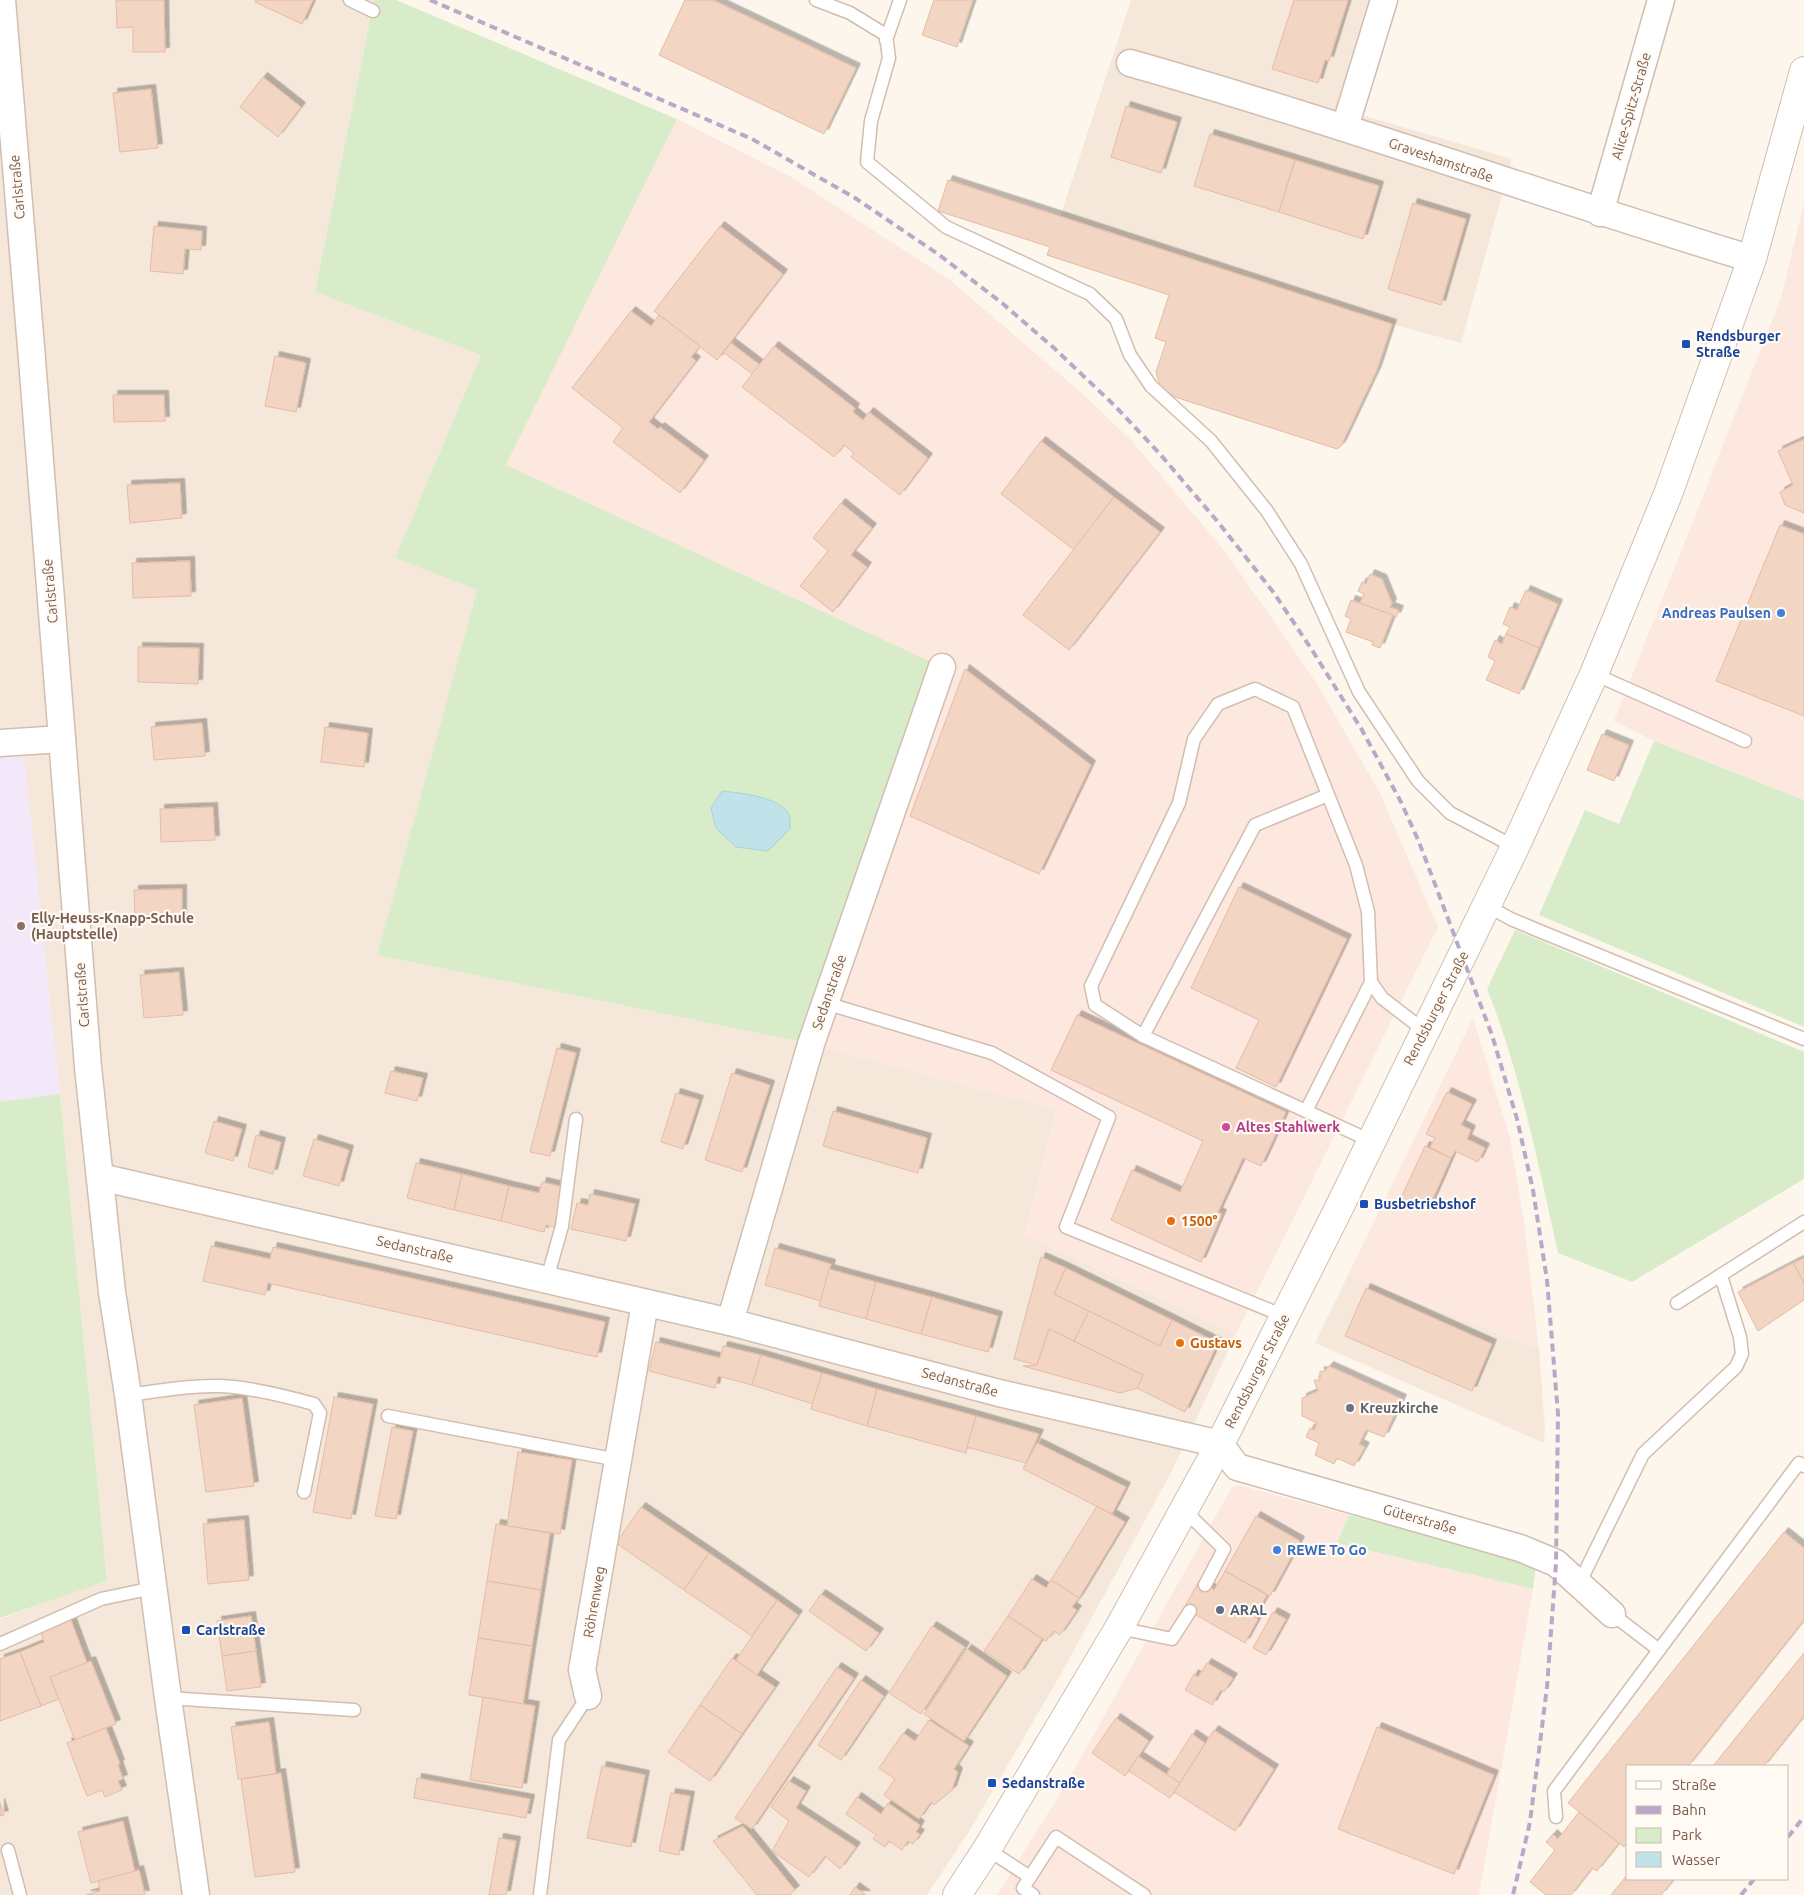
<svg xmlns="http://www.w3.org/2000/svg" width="1804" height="1895" font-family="Ubuntu,sans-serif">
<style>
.residential{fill:#f5e8da}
.commercial{fill:#fde8e0}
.education{fill:#f3e8fa}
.green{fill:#d8ecc9}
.water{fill:#bfe3e8;stroke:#a5d3da}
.building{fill:#f3d5c3;stroke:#e6bba3;filter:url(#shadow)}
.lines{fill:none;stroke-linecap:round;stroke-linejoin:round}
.service-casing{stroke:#d1beb0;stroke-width:15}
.minor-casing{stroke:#d1beb0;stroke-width:29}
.tertiary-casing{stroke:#d1beb0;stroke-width:30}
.service{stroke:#fff;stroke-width:12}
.minor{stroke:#fff;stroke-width:26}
.tertiary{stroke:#fff;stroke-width:28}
.rail{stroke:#b9a8c9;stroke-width:4;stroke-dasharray:8 5;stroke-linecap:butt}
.transit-dot{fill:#1a4fb4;stroke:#fffaf3;stroke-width:2}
.shop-dot{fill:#3f7fe0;stroke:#fffaf3;stroke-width:2}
.education-dot{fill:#8d6e63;stroke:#fffaf3;stroke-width:2}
.hotel-dot{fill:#d1479c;stroke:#fffaf3;stroke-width:2}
.food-dot{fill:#e8710a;stroke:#fffaf3;stroke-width:2}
.worship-dot{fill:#6b7280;stroke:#fffaf3;stroke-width:2}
.service-dot{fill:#5c6f8a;stroke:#fffaf3;stroke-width:2}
.labels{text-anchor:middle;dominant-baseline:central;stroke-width:4.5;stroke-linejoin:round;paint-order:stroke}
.street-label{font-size:14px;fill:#7a5c4d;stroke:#fffaf3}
.transit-label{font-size:14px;font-weight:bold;fill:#164399;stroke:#fffaf3;text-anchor:start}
.shop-label{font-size:14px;font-weight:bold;fill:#366cbe;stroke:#fffaf3;text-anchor:end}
.education-label{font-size:14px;font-weight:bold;fill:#785e54;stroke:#fffaf3;text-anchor:start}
.hotel-label{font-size:14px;font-weight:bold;fill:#b23c85;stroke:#fffaf3;text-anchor:start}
.food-label{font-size:14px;font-weight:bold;fill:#c56008;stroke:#fffaf3;text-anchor:start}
.worship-label{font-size:14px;font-weight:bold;fill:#5b616d;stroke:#fffaf3;text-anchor:start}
.service-label{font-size:14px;font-weight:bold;fill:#4e5e75;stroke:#fffaf3;text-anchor:start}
</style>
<defs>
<filter id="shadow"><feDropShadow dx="4.5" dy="-4.5" stdDeviation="0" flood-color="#0004"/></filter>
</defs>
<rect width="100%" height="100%" fill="#fdf6ec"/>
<g class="residential">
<polygon points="0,0 374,0 315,292 481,355 395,558 477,590 377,955 811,1044 1056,1109 1025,1235 1236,1334 1172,1471 1061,1674 968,1833 927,1895 0,1895 0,1619 107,1580 60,1094 0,1102"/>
<polygon points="1131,0 1398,0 1362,115 1512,159 1461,343 1392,324 1060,217"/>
<polygon points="1348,1275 1539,1349 1545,1429 1544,1443 1315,1343"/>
</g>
<g class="commercial">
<polygon points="677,119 791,177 950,280 1084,395 1131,440 1223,549 1278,627 1319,687 1380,793 1438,927 1236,1334 1025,1235 1056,1109 811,1044 506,465"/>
<polygon points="1804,203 1804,800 1654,741 1614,721 1781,298"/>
<polygon points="1473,1018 1510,1138 1524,1222 1539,1349 1348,1275"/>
<polygon points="1239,1485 1349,1515 1337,1543 1533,1589 1479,1895 997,1895 1066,1784 1232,1487"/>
</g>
<polygon class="education" points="24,756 60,1094 0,1102 0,757"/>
<g class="green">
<polygon points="374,0 396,0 677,119 506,465 942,667 811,1044 377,955 477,590 395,558 481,355 315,292"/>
<polygon points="1654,741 1804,800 1804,1027 1539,915 1585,810 1619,824"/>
<path d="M1515 930 1804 1052V1179L1632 1282 1558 1253C1538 1163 1521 1074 1487 989Z"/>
<polygon points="60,1094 107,1581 0,1618 0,1102"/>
<polygon points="1349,1515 1516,1557 1536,1564 1533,1589 1337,1543"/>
</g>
<path class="water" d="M722 791C740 793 784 797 790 817 790 821 790 825 790 829L768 851 736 847 716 828 711 808Z"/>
<g class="building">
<polygon points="116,0 164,0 165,52 133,52 133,27 117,28"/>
<polygon points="256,0 313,0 302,24 255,2"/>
<polygon points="685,0 713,0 856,68 824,134 659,55"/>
<polygon points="934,0 973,0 957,47 922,35"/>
<polygon points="1294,0 1348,0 1329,61 1325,60 1318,83 1272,69"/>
<polygon points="263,77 301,107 278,137 240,107"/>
<polygon points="151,89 158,148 120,152 113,93"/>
<polygon points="1126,106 1177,122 1161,173 1111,157"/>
<polygon points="1210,134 1295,160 1279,212 1194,186"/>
<polygon points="1295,160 1379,186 1363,239 1279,212"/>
<polygon points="948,180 1392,324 1377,370 1341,446 1337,449 1175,397 1166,391 1160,386 1156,372 1166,342 1155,338 1169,295 1047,255 1050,247 938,211"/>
<polygon points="1413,203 1466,219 1441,305 1388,289"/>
<polygon points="154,226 202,231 201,250 185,249 183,274 150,271"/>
<polygon points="720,226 783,274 717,360 654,311"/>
<polygon points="631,311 651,326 659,315 700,346 691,357 696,361 649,422 658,429 660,427 704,460 680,493 613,442 623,428 572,388"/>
<polygon points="731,343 760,365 752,374 723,352"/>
<polygon points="774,346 855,408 853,412 863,420 869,412 928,458 900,495 851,457 854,453 844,445 834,457 742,387"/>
<polygon points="275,356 306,363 296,412 265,406"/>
<polygon points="113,395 164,395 165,421 114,422"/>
<polygon points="1804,439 1804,513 1785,505 1780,492 1793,485 1778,451"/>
<polygon points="1041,441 1114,497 1074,550 1001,494"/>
<polygon points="180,483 182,518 130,523 127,485"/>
<polygon points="1114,497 1160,532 1069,650 1023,615"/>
<polygon points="841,503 872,528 851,555 867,567 833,612 800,586 828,551 813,538"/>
<polygon points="1780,525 1804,534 1804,716 1716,681"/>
<polygon points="190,561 191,596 133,598 132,563"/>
<polygon points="1370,574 1382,579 1392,603 1390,607 1399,610 1396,617 1360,603 1364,594 1358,591 1362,582 1366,584"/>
<polygon points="1526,590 1558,604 1539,648 1506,634 1510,627 1503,624 1510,607 1517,610"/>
<polygon points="1351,600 1393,615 1380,648 1372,645 1373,642 1346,632 1351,619 1345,616"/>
<polygon points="1506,634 1539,648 1519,694 1486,680 1495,661 1488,657 1495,640 1502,644"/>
<polygon points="138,647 199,648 198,684 138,682"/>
<polygon points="965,669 1091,765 1039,874 910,816"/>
<polygon points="202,723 205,756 154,760 151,727"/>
<polygon points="325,727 368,733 364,767 321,762"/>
<polygon points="1602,734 1629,745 1614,781 1587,770"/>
<polygon points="213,807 215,840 161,842 160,809"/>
<polygon points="1239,887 1347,939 1276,1087 1236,1068 1259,1020 1191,988"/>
<polygon points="182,889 182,919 135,920 134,890"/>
<polygon points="179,972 183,1015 144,1018 140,975"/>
<polygon points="1077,1015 1286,1112 1261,1166 1243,1158 1218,1212 1222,1214 1201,1262 1111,1220 1132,1170 1180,1192 1203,1141 1051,1070"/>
<polygon points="557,1048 576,1053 550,1156 530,1152"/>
<polygon points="391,1071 423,1078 417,1101 385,1093"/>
<polygon points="732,1073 770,1085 742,1172 705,1160"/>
<polygon points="1447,1092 1472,1104 1461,1125 1471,1130 1467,1139 1485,1148 1478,1162 1455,1151 1451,1158 1430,1147 1435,1138 1426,1134"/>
<polygon points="676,1093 699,1100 683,1149 661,1142"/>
<polygon points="833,1111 927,1138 918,1173 823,1146"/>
<polygon points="214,1121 242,1129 233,1161 205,1153"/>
<polygon points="256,1135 281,1142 273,1174 248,1167"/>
<polygon points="314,1139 349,1150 339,1186 303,1176"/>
<polygon points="1425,1146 1451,1158 1428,1210 1401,1198"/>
<polygon points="416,1163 462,1174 454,1210 407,1198"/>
<polygon points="462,1174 509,1186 501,1221 454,1210"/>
<polygon points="542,1182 564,1187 554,1227 546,1225 544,1232 501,1221 509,1186 539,1193"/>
<polygon points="590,1194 635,1204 626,1241 571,1229 577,1203 588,1205"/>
<polygon points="211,1246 270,1259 273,1247 605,1322 597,1357 268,1283 265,1295 203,1281"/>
<polygon points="775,1248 831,1264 821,1301 765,1285"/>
<polygon points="1041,1257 1066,1268 1054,1294 1089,1311 1074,1341 1049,1329 1037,1365 1014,1359"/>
<polygon points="1804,1258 1804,1283 1793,1263"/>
<polygon points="1793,1263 1804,1283 1804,1300 1758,1331 1738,1292"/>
<polygon points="1066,1268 1172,1320 1160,1346 1054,1294"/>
<polygon points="829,1269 876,1282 866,1319 819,1306"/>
<polygon points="876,1282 932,1297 921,1334 866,1319"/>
<polygon points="1366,1288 1492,1344 1472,1391 1345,1336"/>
<polygon points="932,1297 998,1316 988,1352 921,1334"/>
<polygon points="1089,1311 1160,1346 1172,1320 1218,1343 1185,1412 1137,1388 1143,1375 1074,1341"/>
<polygon points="1049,1329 1143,1375 1137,1388 1120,1393 1023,1366 1037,1365"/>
<polygon points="656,1342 720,1358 723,1346 761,1355 752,1385 718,1376 715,1388 649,1371"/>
<polygon points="761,1355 822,1373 813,1404 752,1385"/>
<polygon points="1329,1366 1402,1399 1384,1437 1366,1430 1359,1444 1365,1447 1354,1466 1337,1458 1334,1464 1315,1455 1319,1443 1306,1437 1310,1428 1314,1430 1317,1423 1302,1416 1302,1398 1318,1391 1314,1380 1320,1380 1320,1371 1324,1372"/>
<polygon points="822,1373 877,1389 867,1426 811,1409"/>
<polygon points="877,1389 976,1416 966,1453 867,1426"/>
<polygon points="334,1397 373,1404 351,1519 313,1512"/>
<polygon points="242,1398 254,1486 206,1492 194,1405"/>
<polygon points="976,1416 1039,1434 1026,1463 967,1447"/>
<polygon points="392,1427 413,1431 396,1519 375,1516"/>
<polygon points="1037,1443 1126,1487 1112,1514 1023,1469"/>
<polygon points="518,1452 572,1460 560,1534 507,1526"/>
<polygon points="1097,1506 1125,1522 1079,1598 1051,1580"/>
<polygon points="641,1507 709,1553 684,1590 616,1543"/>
<polygon points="1256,1516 1300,1541 1270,1596 1225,1571"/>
<polygon points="244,1520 249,1580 208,1584 203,1524"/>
<polygon points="496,1524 550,1533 541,1590 487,1581"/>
<polygon points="1784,1532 1804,1548 1804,1620 1688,1766 1628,1766 1628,1842 1624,1847 1568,1803"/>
<polygon points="709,1553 777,1600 752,1636 684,1590"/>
<polygon points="1225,1571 1267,1595 1255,1617 1258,1619 1245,1643 1184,1608 1199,1581 1214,1590"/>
<polygon points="1032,1579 1046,1588 1051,1580 1079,1598 1072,1607 1077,1610 1060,1635 1054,1631 1046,1641 1008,1616"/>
<polygon points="487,1581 541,1590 532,1646 478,1638"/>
<polygon points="821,1594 879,1633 866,1651 809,1611"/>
<polygon points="777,1600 798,1615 757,1675 736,1660"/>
<polygon points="1273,1612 1286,1619 1266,1655 1253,1648"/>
<polygon points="251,1616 256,1651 222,1656 217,1621"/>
<polygon points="1008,1616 1042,1639 1019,1674 984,1651"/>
<polygon points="71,1620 87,1663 50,1677 59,1699 41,1706 20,1652 44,1642 41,1632"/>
<polygon points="932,1626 965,1647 921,1714 889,1693"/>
<polygon points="478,1638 532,1646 523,1704 469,1695"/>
<polygon points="967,1649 1007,1676 964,1741 924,1714"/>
<polygon points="256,1651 261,1687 227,1691 222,1656"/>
<polygon points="20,1652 41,1706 0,1721 0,1659"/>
<polygon points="1804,1653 1804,1716 1764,1766 1713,1766"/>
<polygon points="732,1658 775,1687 742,1734 700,1705"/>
<polygon points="91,1661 116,1724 75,1740 50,1677"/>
<polygon points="1207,1663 1233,1678 1224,1692 1221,1690 1212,1705 1185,1690 1194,1674 1198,1677"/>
<polygon points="837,1667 854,1678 752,1829 735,1818"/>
<polygon points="861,1680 884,1696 841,1760 818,1745"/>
<polygon points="483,1697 535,1706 522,1788 470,1780"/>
<polygon points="700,1705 742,1734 710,1781 668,1752"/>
<polygon points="1116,1718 1149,1741 1125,1776 1092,1753"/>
<polygon points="929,1720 969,1746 954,1769 958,1772 952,1790 934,1805 931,1802 919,1819 884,1795 895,1779 879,1768 903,1733 915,1741"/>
<polygon points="269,1722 276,1774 238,1779 231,1727"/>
<polygon points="1377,1727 1494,1775 1454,1874 1338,1829"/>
<polygon points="106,1728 120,1764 118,1765 123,1779 118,1781 122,1790 105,1797 102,1790 87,1796 67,1743"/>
<polygon points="1214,1730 1274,1769 1235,1831 1174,1792"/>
<polygon points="1192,1734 1205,1743 1180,1783 1166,1775"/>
<polygon points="1138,1756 1180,1783 1170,1798 1129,1771"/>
<polygon points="602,1766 645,1775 631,1847 587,1838"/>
<polygon points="281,1773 295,1872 255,1877 241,1779"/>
<polygon points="417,1778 530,1799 526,1818 414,1798"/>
<polygon points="789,1781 806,1791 796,1808 856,1847 840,1869 825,1856 809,1877 772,1851 789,1821 771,1807"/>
<polygon points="671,1793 690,1796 679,1855 659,1851"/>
<polygon points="857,1797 881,1814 888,1803 920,1825 916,1832 920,1834 913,1844 908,1841 902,1850 889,1841 885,1847 873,1839 876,1835 846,1814"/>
<polygon points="0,1803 4,1815 0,1816"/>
<polygon points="1579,1812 1619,1843 1597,1871 1592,1868 1571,1895 1546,1895 1530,1882 1555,1850 1546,1842 1553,1834 1558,1839"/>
<polygon points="123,1821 135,1872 91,1883 78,1832"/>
<polygon points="743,1826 795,1890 789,1895 757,1895 713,1841"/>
<polygon points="499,1838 516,1841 506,1895 489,1895"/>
<polygon points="139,1870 145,1895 86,1895 100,1891 98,1881"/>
<polygon points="1628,1874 1628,1879 1674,1879 1661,1895 1611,1895"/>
<polygon points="855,1887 866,1895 850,1895"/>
</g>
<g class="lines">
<defs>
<g id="service">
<polyline points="350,0 373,11"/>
<polyline points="816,0 850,13 886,35 889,58 871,121 867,162 946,227 1090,294 1116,319 1130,355 1151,386 1211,441 1267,511 1301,564 1359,692 1418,781 1450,813 1515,847"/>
<polyline points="886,40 900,0"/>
<polyline points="1594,674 1745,741"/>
<polyline points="1328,795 1255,825 1143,1036 1095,1005 1091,986 1179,803 1194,739 1218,704 1255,689 1293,707 1356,865 1368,912 1371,982 1382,998 1425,1031"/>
<polyline points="1487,906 1511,919 1537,930 1804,1039"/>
<polyline points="825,1003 992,1053 1109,1117 1066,1227 1284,1316"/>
<polyline points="1143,1036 1371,1141"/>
<polyline points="1306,1111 1371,982"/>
<polyline points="547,1279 562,1226 576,1119"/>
<polyline points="1677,1303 1804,1222"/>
<path d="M128 1395C159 1391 189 1385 220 1386 249 1387 285 1396 314 1404L320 1413 304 1492"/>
<polyline points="388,1416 618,1460"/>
<polyline points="1184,1510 1224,1549 1205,1585"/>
<polyline points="1579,1584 1643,1454 1736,1367 1742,1354 1740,1337 1721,1276"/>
<polyline points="1612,1614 1659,1650 1799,1463 1804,1466"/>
<polyline points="1119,1628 1172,1639 1190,1611"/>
<polyline points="0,1644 101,1599 153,1588"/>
<polyline points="168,1698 354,1710"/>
<polyline points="1556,1817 1554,1791 1659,1650"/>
<polyline points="987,1849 1030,1877"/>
<polyline points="8,1850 20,1895"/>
<polyline points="540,1895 559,1740 588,1696"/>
<polyline points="1033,1895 1023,1888 1056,1837 1144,1895"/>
</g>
<g id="minor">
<polyline points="2,0 31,347 88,1067 112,1292 128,1395 168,1698 196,1895"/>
<path d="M1130 63C1339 122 1544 196 1752 259"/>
<polyline points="1345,127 1384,0"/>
<polyline points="1600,213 1661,0"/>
<polyline points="0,743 62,739"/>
<polyline points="100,1177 730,1322 999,1393 1220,1444 1237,1467 1520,1548 1556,1563 1612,1614"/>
<polyline points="730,1322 811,1044 942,667"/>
<polyline points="588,1696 582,1670 645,1303"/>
</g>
<polyline id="tertiary" points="957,1895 987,1849 1119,1628 1220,1444 1336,1214 1515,847 1594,674 1668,494 1752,259 1804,71"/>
</defs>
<use href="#service" class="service-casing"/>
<use href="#minor" class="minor-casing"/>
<use href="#tertiary" class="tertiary-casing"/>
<use href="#service" class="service"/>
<use href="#minor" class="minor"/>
<use href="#tertiary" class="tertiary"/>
<g class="rail">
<polyline points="430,0 752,139 855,198 938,254 1002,303 1054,348 1115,406 1160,454 1218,522 1274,593 1312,650 1362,730 1401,802 1419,842 1492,1035 1517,1119 1533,1190 1547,1280 1558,1414 1556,1563 1547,1687 1530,1822 1513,1895"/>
<polyline points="1788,1837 1804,1817"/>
<polyline points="1741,1895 1754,1879"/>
</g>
</g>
<g class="transit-dot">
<rect x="1681" y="339" width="10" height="10" rx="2.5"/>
<rect x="1359" y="1199" width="10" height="10" rx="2.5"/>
<rect x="181" y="1625" width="10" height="10" rx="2.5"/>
<rect x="987" y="1778" width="10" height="10" rx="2.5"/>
</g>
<g class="shop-dot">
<circle cx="1781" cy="613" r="5"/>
<circle cx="1277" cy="1550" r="5"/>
</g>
<circle class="education-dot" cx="21" cy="926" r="5"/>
<circle class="hotel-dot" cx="1226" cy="1127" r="5"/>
<g class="food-dot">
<circle cx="1171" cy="1221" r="5"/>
<circle cx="1180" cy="1343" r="5"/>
</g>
<circle class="worship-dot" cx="1350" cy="1408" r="5"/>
<circle class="service-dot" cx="1220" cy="1610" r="5"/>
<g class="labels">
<g class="street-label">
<text transform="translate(1631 106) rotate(-74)">Alice-Spitz-Straße</text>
<text transform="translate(1441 160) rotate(19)">Graveshamstraße</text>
<text transform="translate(17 187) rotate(-95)">Carlstraße</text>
<text transform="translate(50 591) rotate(-95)">Carlstraße</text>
<text transform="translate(829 992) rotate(-71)">Sedanstraße</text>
<text transform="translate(82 995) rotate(-94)">Carlstraße</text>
<text transform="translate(1436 1008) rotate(-63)">Rendsburger Straße</text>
<text transform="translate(415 1249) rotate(13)">Sedanstraße</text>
<text transform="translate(1257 1371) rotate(-63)">Rendsburger Straße</text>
<text transform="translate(960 1382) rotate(15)">Sedanstraße</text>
<text transform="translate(1420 1519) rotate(16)">Güterstraße</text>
<text transform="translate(594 1602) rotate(-80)">Röhrenweg</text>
</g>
<g class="transit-label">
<text x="1696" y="336">Rendsburger<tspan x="1696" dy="16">Straße</tspan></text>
<text x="1374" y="1204">Busbetriebshof</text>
<text x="196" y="1630">Carlstraße</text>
<text x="1002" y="1783">Sedanstraße</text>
</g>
<g class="shop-label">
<text x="1771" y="613">Andreas Paulsen</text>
<text x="1287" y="1550" text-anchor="start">REWE To Go</text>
</g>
<g class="education-label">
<text x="31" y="918">Elly-Heuss-Knapp-Schule<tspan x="31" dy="16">(Hauptstelle)</tspan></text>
</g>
<g class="hotel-label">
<text x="1236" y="1127">Altes Stahlwerk</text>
</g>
<g class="food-label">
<text x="1181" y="1221">1500°</text>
<text x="1190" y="1343">Gustavs</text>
</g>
<g class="worship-label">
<text x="1360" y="1408">Kreuzkirche</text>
</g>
<g class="service-label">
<text x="1230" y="1610">ARAL</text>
</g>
</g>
<rect x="1626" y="1765" width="162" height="115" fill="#fffaf3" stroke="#cabbb1"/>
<rect x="1636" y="1781" width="25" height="8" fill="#ffffff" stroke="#cabbb1"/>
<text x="1672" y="1790" font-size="15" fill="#7a5c4d">Straße</text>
<rect x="1636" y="1806" width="25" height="8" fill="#b9a8c9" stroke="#cabbb1"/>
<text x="1672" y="1815" font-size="15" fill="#7a5c4d">Bahn</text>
<rect x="1636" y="1828" width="25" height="15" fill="#d8ecc9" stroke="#cabbb1"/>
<text x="1672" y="1840" font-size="15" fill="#7a5c4d">Park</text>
<rect x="1636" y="1852" width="25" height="15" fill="#bfe3e8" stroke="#cabbb1"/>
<text x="1672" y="1865" font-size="15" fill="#7a5c4d">Wasser</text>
</svg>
